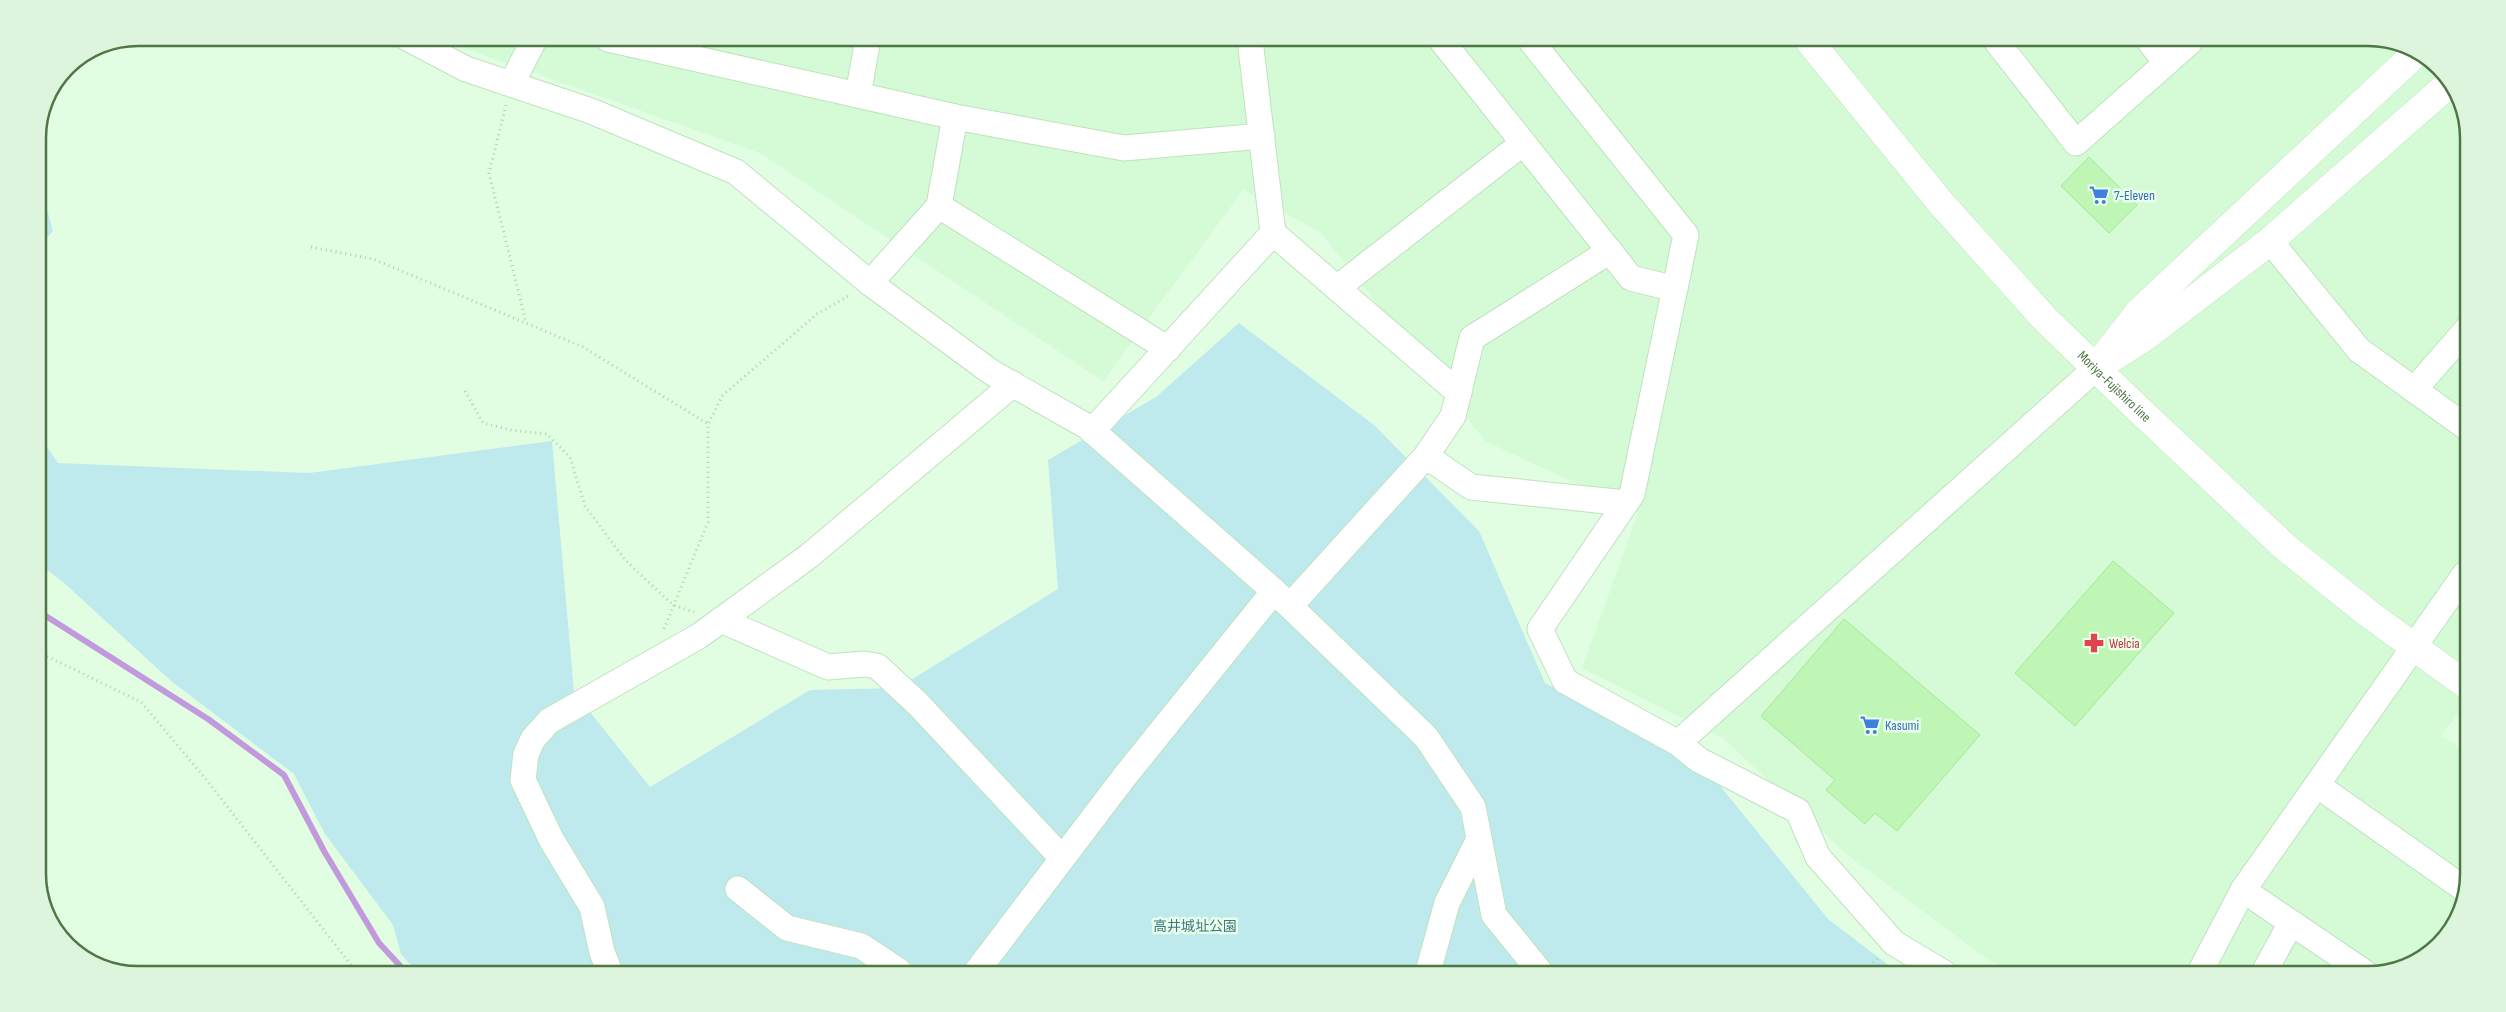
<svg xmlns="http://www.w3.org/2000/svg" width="2506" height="1012" font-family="'Sofia Sans Condensed','Noto Sans JP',sans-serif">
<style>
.residential{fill:#d4fbd5}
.green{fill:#beeaed}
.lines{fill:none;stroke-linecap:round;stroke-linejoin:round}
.stream{stroke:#c299dc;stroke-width:6}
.building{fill:#bff6b6;stroke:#a2ea95}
.street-casing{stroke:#bee3bc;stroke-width:27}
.secondary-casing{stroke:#beebbb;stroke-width:29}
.path{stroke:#a3db99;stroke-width:3;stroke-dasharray:1 4;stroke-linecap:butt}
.street{stroke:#fff;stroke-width:25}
.secondary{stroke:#fff;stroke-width:28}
.labels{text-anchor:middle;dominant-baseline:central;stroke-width:5;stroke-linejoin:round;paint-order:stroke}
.shop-label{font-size:14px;fill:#366cbe;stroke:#e9ffea;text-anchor:start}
.street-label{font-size:14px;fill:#4e7745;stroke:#e9ffea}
.health-label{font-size:14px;fill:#be3a42;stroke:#e9ffea;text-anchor:start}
.park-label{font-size:14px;fill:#3f7985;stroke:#e9ffea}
.rim{fill:none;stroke:#4e7745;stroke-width:2.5}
</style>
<rect width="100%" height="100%" fill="#e1fee3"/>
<polygon class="residential" points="446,38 2400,43 2448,77 2468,131 2464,707 2441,735 2464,751 2463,906 2429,954 2368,974 2008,974 1851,858 1724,739 1582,668 1638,513 1485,441 1320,232 1243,190 1103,381 760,153 452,44"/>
<g class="green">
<polygon points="38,177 53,231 38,248"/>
<polygon points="1239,323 1374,425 1479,531 1545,683 1704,766 1828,919 1899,973 415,970 401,954 393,925 325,834 294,774 171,681 63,582 38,563 38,433 58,463 309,473 552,441 574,692 650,787 810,690 898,688 1058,589 1048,460 1156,397"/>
</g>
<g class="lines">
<polyline class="stream" points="38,611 208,719 284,775 324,851 379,943 404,970"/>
</g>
<g class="building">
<polygon points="2089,157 2137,205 2109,233 2061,186"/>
<polygon points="2113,561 2174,613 2075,726 2015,673"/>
<polygon points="1844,619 1980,735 1897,831 1875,813 1865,824 1826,790 1835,780 1761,716"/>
</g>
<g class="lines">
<defs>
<g id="street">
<polyline points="407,38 466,69 591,111 736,172 870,283 991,372 1088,427 1274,591 1426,737 1473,807 1494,915 1541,973"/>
<polyline points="608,39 858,95"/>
<polyline points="868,39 858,95 955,117 939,206 870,283"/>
<polyline points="1250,40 1273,233 1459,393"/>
<polyline points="1442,41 1631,278 1675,289"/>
<polyline points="1531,41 1686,235 1632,494 1540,629 1565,681 1678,743 1699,760 1798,811 1818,857 1894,943 1944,973"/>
<polyline points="1997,42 2076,143 2190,42"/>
<polyline points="2150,42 2166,63"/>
<polyline points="512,83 535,38"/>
<polyline points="955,117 1124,148 1262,136"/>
<polyline points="939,206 1168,349"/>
<polyline points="2270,241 2359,350 2466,427"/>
<polyline points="1337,288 1523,143"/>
<polyline points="2414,390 2467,329"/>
<polyline points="1092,431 1273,233"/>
<polyline points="1426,456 1471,487 1626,503"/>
<polyline points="1290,606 1426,456 1453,416 1472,338 1610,251"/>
<polyline points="721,620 828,667 864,664 877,666 918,704 1062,858"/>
<polyline points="1678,743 2096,368"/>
<polyline points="2317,785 2463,888"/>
<polyline points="738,889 787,928 861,946 899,971"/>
<polyline points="2243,890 2367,974"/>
<polyline points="609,970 602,952 592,907 551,839 523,780 526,754 533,739 549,721 699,636 809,556 1013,384"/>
<polyline points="977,971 1125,776 1274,591"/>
<polyline points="1428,972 1447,903 1479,839"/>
<polyline points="2199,974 2243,890 2465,574"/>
<polyline points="2263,974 2291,923"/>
</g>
<g id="secondary">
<path id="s1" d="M1810 42 1940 202 2045 319 2136 407 2285 547 2369 614 2465 684"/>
<polyline points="2104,357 2140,311 2415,54"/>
<polyline points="2096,368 2145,337 2270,241 2450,83"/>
</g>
</defs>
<use href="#street" class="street-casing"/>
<use href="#secondary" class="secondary-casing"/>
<g class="path">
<polyline points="506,105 489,173 526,322"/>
<polyline points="311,247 373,259 583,347 708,424"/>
<polyline points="465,391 483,423 511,430 547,434 570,457 585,506 625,560 673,605 694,612"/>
<polyline points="664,629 708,522 708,424 723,395 817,314 850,295"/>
<polyline points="38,652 141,702 205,778 355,970"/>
<polyline points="38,753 40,852 56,930"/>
<polyline points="1862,973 1878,958"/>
</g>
<use href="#street" class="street"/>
<use href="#secondary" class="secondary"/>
</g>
<defs>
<symbol id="supermarket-bare" viewBox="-9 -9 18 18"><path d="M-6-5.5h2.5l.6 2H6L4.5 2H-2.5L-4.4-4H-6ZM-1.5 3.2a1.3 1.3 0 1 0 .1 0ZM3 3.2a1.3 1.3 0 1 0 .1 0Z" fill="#3f7fe0" stroke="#e9ffea" stroke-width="2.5" paint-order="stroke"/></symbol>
<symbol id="pharmacy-bare" viewBox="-9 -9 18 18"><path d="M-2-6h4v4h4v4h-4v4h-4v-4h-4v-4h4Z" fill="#e0444e" stroke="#e9ffea" stroke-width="2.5" paint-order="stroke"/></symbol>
</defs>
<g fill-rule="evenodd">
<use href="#supermarket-bare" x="2085" y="181" width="28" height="28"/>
<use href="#pharmacy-bare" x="2080" y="629" width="28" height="28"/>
<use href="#supermarket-bare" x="1856" y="711" width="28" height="28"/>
</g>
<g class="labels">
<g class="shop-label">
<text x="2114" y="195">7-Eleven</text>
<text x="1885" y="725">Kasumi</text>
</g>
<g class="street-label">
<text stroke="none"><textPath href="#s1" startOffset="460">Moriya-Fujishiro line</textPath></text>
</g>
<g class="health-label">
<text x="2109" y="643">Welcia</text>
</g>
<g class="park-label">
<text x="1195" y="926">高井城址公園</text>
</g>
</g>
<path d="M0 0H2506V1012H0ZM138 46H2368A92 92 0 0 1 2460 138V874A92 92 0 0 1 2368 966H138A92 92 0 0 1 46 874V138A92 92 0 0 1 138 46Z" fill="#ddf4dd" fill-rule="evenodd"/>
<path class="rim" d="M138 46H2368A92 92 0 0 1 2460 138V874A92 92 0 0 1 2368 966H138A92 92 0 0 1 46 874V138A92 92 0 0 1 138 46Z"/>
</svg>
